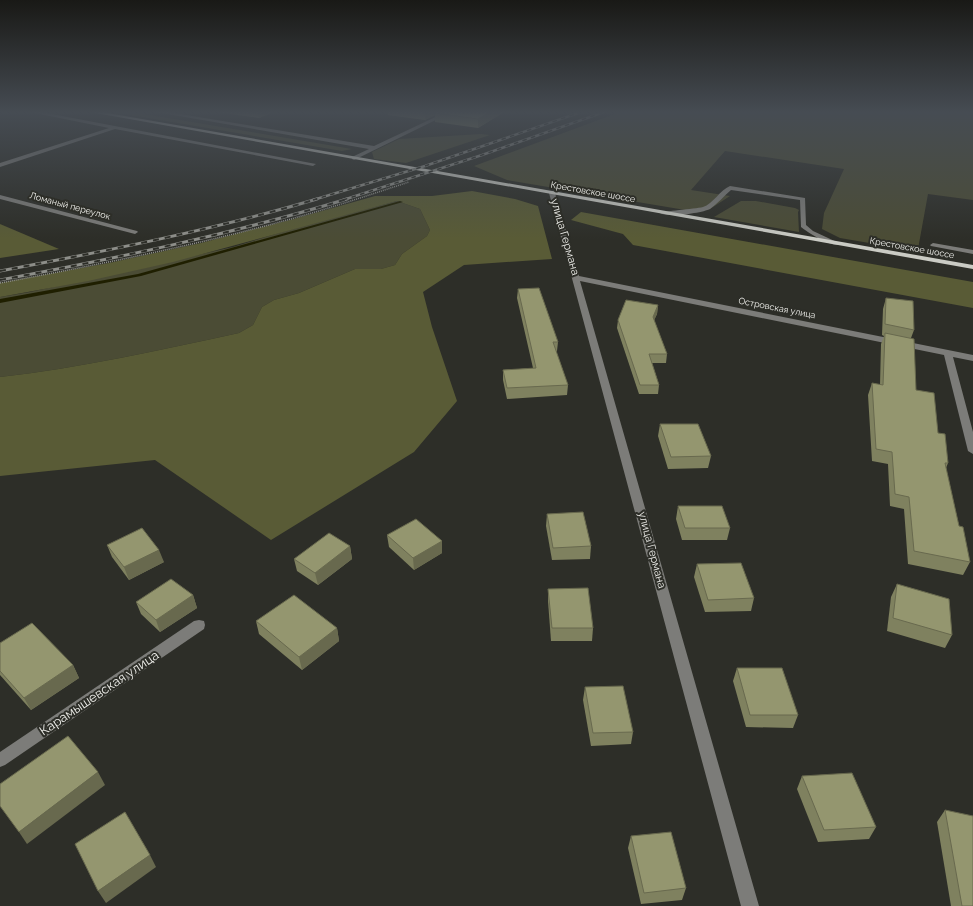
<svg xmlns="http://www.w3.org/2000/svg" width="973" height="906" font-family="Raleway,sans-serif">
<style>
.green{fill:#4b4c35}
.forest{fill:#595b36}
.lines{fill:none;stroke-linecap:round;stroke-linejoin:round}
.stream{fill:#1f1f00;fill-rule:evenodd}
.path{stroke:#949590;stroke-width:1.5;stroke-dasharray:1 1;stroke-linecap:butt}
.minor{fill:#7c7c79;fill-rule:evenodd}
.major{fill:#cacbc4;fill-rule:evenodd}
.rail-far1-casing{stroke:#8d8e89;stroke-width:2.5}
.rail-casing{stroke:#8d8e89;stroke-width:3}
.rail-far1{stroke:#2d2e28;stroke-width:1.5;stroke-dasharray:4.5;stroke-linecap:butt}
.rail{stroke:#2d2e28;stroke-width:2;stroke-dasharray:6;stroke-linecap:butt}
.wall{fill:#7f815f}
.shaded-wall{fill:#68694e}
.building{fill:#94966f;stroke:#68694e}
.labels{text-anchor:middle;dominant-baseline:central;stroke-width:4;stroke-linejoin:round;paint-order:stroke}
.far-street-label{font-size:9px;fill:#efefeb;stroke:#2d2e28}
.street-label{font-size:11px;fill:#efefeb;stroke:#2d2e28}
.near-street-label{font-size:13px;fill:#efefeb;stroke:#2d2e28}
</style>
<rect width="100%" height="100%" fill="#2d2e28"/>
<g class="green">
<polygon points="113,112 132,112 352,149 342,151"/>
<polygon points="620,112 973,112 973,200 928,194 918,249 916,251 840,238 822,229 824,213 844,169 725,151 691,190 730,196 710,209 697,212 507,180 474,166"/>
<polygon points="481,134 490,135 406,163 374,159 372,152 399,139"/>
<path d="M397 201 420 209 430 230 427 236 402 254 395 265 381 269H355L299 293 274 300 262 307 253 325 239 333C160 350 81 368 0 377V297L30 292 233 247 301 226Z"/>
<polygon points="741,201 756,201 795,208 799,210 798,212 799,232 714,217"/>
</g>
<g class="forest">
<path d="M472 191 515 199 538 206 552 259 464 265 423 292 432 327 457 401 414 452 271 540 155 460 0 476V377C81 368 160 350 239 333L253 325 262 307 274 300 299 293 355 269H381L395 265 402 254 427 236 430 230 420 209 397 201 173 262 88 281 0 297V283L109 263 201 243 290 220 375 196H432Z"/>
<polygon points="581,212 973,282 973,308 633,245 623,234 571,220"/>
<polygon points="0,224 59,249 0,258"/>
</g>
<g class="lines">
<polygon class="stream" points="400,201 403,202 141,276 0,303 0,299 138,274"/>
<path class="path" d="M0 283C96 265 193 246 287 220 328 209 369 195 409 182"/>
<g class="minor">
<polygon points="30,112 41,112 316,164 313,166 115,129 0,167 0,163 109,128"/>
<polygon points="156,112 168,112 374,146 446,112 452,112 354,160 352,159 352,157 369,149"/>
<path d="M730 186 805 198 806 225 813 231 841 244C835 249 808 233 801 227L800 200 731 190C724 196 717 204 710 209 702 213 667 218 660 213 663 211 694 209 703 207 713 204 720 190 730 186Z"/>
<polygon points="552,191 555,193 579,276 973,355 973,361 953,357 973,432 973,454 968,451 944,355 580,281 759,906 741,906 549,193"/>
<polygon points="0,195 137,231 138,232 135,234 0,199"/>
<polygon points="933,243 973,250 973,254 931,246 930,245"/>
<polygon points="199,620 204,621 205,625 204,629 5,765 0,767 0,752 194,621"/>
</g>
<polygon class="major" points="90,112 102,112 973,265 973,269"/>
<defs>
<g id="rail-far1">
<polyline points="313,200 425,166 581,112"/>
<polyline points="343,200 482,155 604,112"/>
</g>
<g id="rail">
<path d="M0 271C106 251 213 230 317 199"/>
<path d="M0 280C118 258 232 234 347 199"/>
</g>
</defs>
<use href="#rail-far1" class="rail-far1-casing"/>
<use href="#rail" class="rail-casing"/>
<use href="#rail-far1" class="rail-far1"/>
<use href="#rail" class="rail"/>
</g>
<g class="wall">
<polygon points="216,112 274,112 259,118"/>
<polygon points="388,112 504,112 478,128 435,122 435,115 425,120 388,115"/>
<polygon points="518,289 558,342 557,351 556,351 568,385 567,395 507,399 503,380 503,370 533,368 517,298"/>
<polygon points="886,298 914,330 911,338 916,390 938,433 948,463 946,468 959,526 970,562 963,575 908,564 904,509 890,506 888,464 872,461 868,395 872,383 880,385 881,344 884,336 882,335 883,309"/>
<polygon points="658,305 657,314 654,320 667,354 666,363 652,363 659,385 658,394 639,394 617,328 618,320"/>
<polygon points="660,424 711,456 708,468 668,469 658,436"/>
<polygon points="678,506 730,528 727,540 682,540 676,519"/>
<polygon points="547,514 591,546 590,559 552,560 546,526"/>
<polygon points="387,535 442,541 442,553 414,570 389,547"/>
<polygon points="107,545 164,562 129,580 112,557"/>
<polygon points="350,546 352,559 318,585 297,571 294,559"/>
<polygon points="697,564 754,598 751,611 705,612 694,577"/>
<polygon points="897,584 952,635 945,648 887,631 891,597"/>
<polygon points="548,589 593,628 592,641 551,641 548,601"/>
<polygon points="193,595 197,608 160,632 141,614 136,602"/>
<polygon points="256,621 337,628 339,641 302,670 259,634"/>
<polygon points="0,643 73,665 79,678 31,710 0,675"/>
<polygon points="737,668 798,715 793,728 746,727 733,681"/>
<polygon points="585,687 633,732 631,744 591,746 583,700"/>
<polygon points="802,776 876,827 869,839 818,842 797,789"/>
<polygon points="945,810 973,906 951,906 937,822"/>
<polygon points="631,836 686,888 682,900 641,904 628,848"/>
</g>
<g class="shaded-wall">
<polygon points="258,112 274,112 259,118"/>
<polygon points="425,112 442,112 435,113 435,115 425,120"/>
<polygon points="490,112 504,112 478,128 478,119"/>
<polygon points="658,305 657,314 652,325 653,317"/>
<polygon points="442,541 442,553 414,570 413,558"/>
<polygon points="350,546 352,559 318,585 315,573"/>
<polygon points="159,550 164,562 129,580 124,567"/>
<polygon points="193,595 197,608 160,632 156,620"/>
<polygon points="337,628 339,641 302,670 299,657"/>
<polygon points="73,665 79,678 31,710 24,698"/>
<polygon points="98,772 105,785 27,844 19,832"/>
<polygon points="150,855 156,867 106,903 98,891"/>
</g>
<g class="building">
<polygon points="436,112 490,112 478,119 435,113"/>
<polygon points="539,288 558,342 553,342 568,385 507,388 503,370 536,368 518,289"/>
<polygon points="886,298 913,301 914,330 885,324"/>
<polygon points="626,300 658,305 653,317 667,354 649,354 659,385 640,385 618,320"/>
<polygon points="885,333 914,339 916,390 934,393 938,433 945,434 948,463 945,463 959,526 963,527 970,562 914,551 909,497 895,494 892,452 876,449 872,383 883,385"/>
<polygon points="660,424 698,424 711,456 671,457"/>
<polygon points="678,506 722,506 730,528 685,528"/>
<polygon points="583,512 591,546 553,548 547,514"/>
<polygon points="416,519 442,541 413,558 387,535"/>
<polygon points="142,528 159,550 124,567 107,545"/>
<polygon points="329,533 350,546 315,573 294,559"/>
<polygon points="741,563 754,598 708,600 697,564"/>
<polygon points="171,579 193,595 156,620 136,602"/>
<polygon points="897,584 949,599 952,635 893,618"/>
<polygon points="588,588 593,628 552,628 548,589"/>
<polygon points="294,595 337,628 299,657 256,621"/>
<polygon points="32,623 73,665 24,698 0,671 0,643"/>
<polygon points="737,668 782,668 798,715 750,715"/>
<polygon points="623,686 633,732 593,733 585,687"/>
<polygon points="68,736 98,772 19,832 0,806 0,784"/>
<polygon points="852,773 876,827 824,830 802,776"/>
<polygon points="945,810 973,816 973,906 962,906"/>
<polygon points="125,812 150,855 98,891 75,844"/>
<polygon points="671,832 686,888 644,893 631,836"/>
</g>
<linearGradient id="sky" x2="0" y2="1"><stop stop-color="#191916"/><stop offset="0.47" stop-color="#464c53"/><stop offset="1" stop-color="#464c53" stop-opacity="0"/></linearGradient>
<rect width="973" height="239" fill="url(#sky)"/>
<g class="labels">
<g class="far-street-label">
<text transform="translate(593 192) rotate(10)">Крестовское шоссе</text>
<text transform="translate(70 206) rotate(15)">Ломаный переулок</text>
<text transform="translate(912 248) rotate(10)">Крестовское шоссе</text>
<text transform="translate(777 308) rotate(11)">Островская улица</text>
</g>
<g class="street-label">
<text transform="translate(565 237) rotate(74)">улица Германа</text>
<text transform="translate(652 550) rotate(75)">улица Германа</text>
</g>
<g class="near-street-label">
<text transform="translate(99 693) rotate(-34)">Карамышевская улица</text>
</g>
</g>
</svg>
